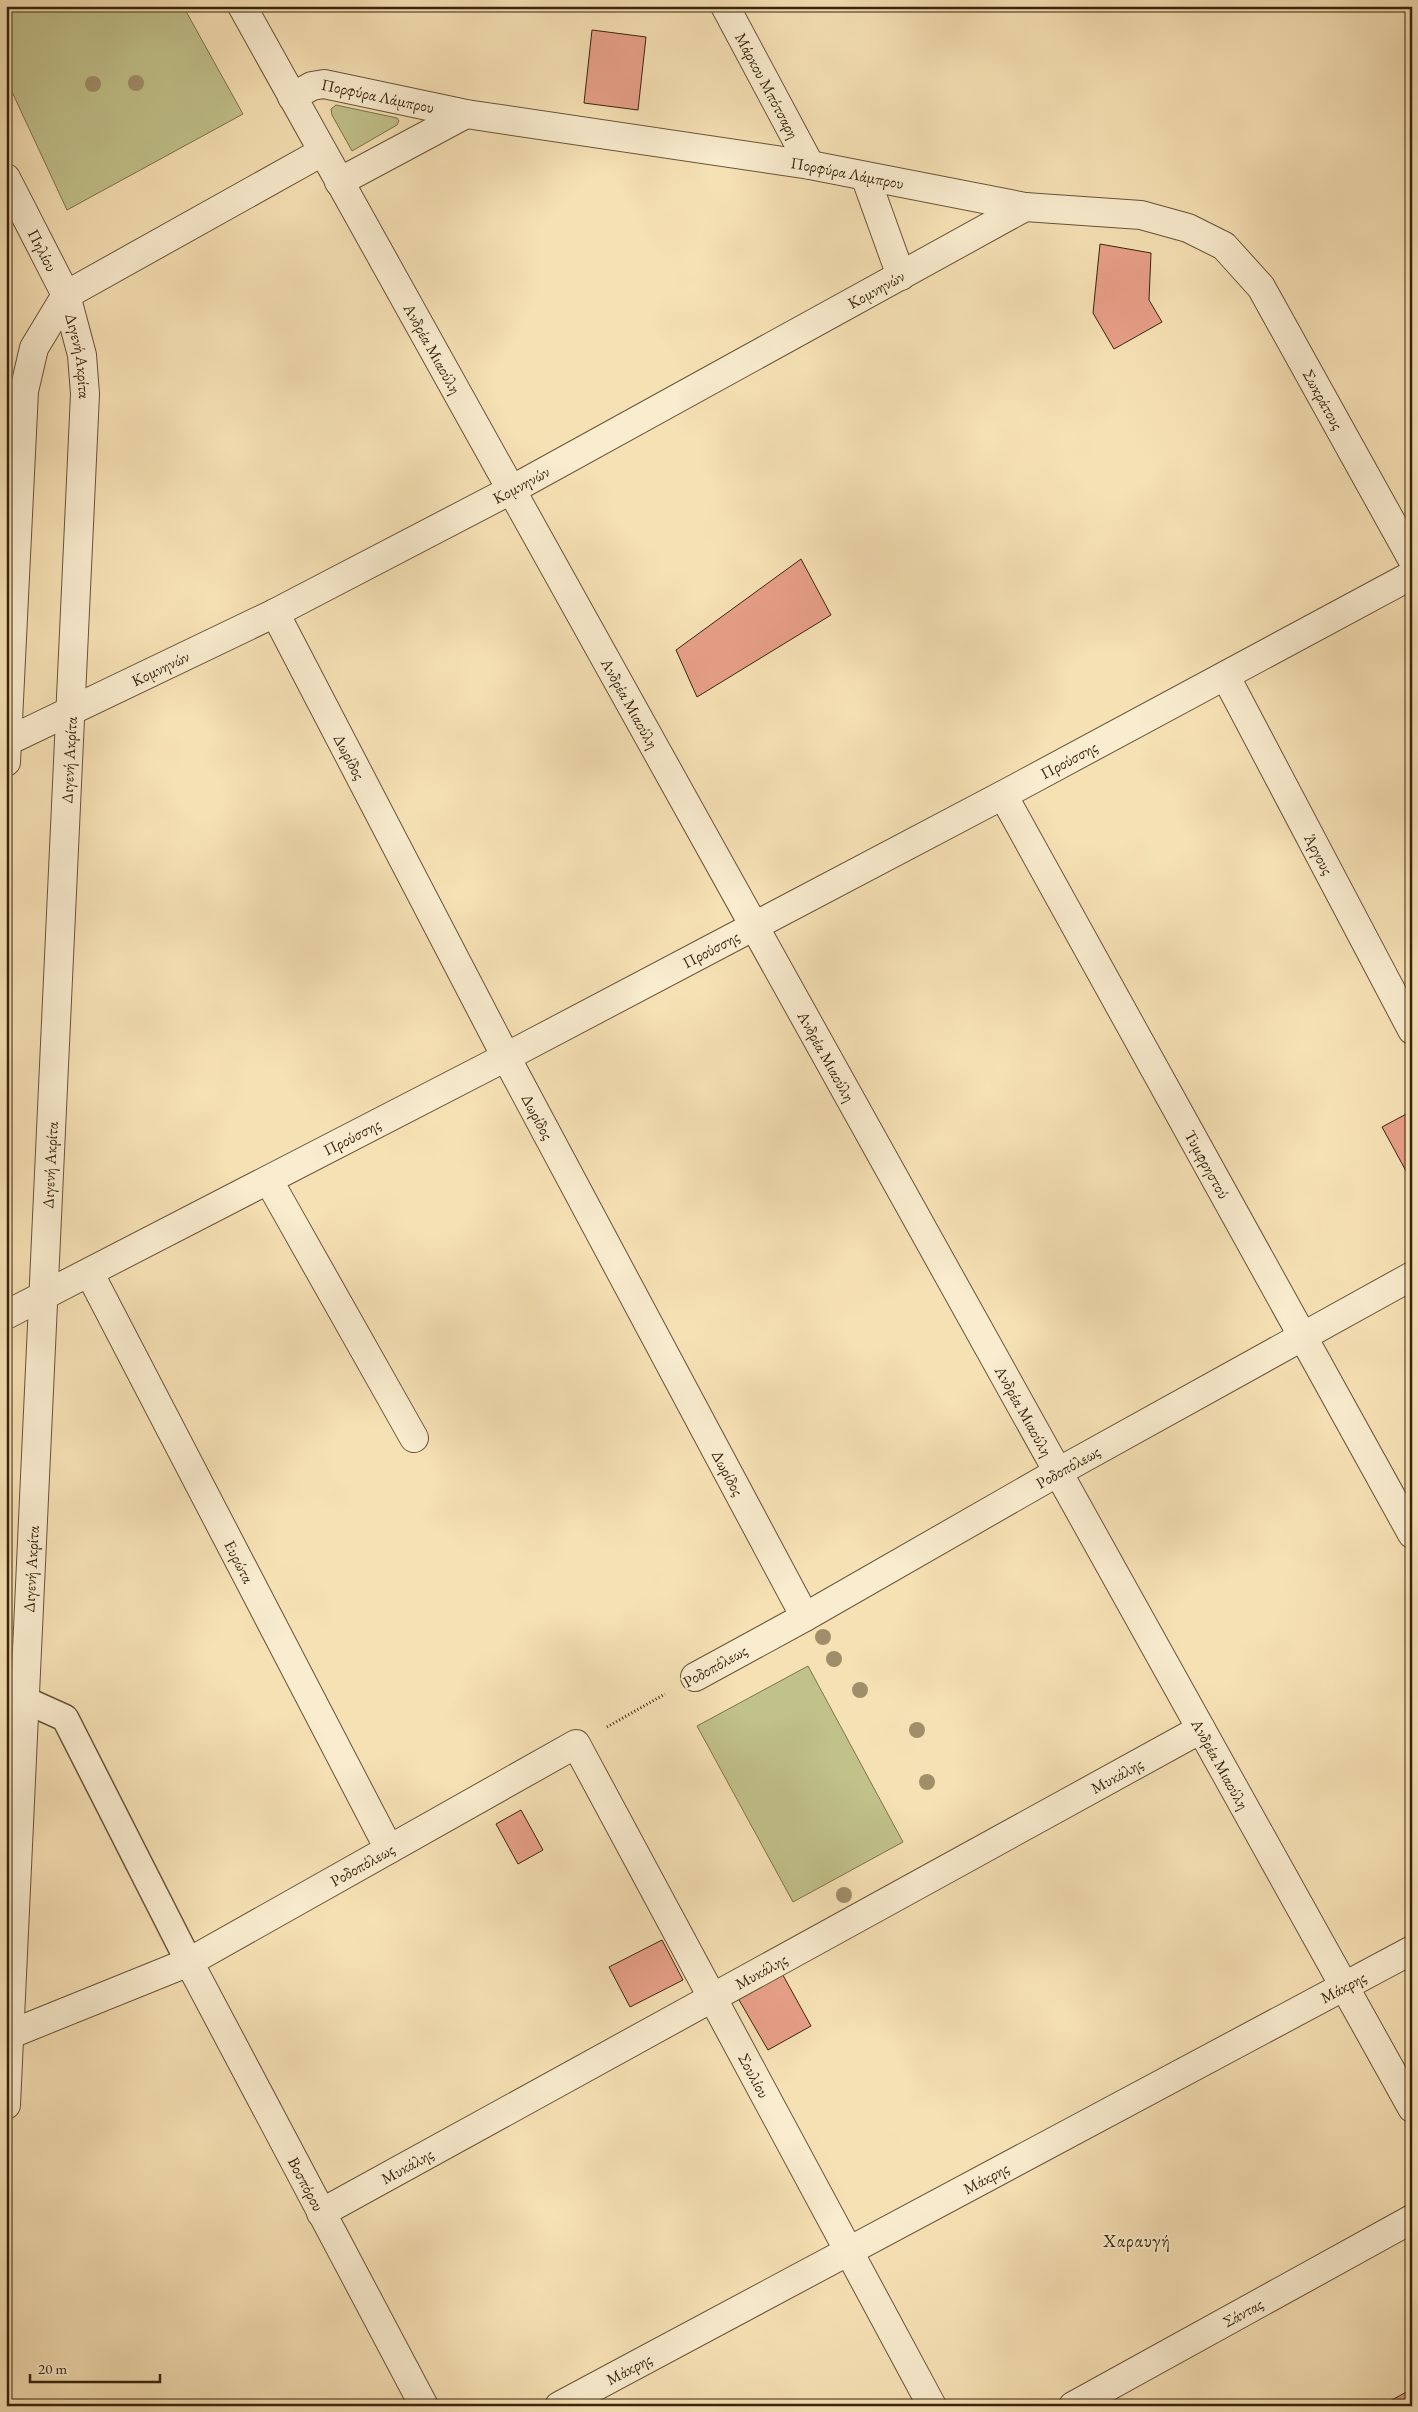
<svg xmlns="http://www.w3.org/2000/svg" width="1418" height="2412" font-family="'EB Garamond',serif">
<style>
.green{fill:#c1c18a;stroke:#7c724c}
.building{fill:#e8a089;stroke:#38240d}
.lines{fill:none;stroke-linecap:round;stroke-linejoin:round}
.pedestrian-casing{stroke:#685337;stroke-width:29}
.minor-casing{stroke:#685337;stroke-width:30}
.path{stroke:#38240d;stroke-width:3;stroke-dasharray:1 2.5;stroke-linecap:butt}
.pedestrian{stroke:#f9eccf;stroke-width:26}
.minor{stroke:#f9eccf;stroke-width:28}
.tree{fill:#a08e6a}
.labels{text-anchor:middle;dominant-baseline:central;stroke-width:4;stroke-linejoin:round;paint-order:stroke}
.street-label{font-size:16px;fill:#38240d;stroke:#f9eccf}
.neighbourhood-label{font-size:18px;letter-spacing:1px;fill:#38240d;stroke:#f9eccf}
</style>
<rect width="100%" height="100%" fill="#f6e1b5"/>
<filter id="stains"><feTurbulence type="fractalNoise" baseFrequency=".004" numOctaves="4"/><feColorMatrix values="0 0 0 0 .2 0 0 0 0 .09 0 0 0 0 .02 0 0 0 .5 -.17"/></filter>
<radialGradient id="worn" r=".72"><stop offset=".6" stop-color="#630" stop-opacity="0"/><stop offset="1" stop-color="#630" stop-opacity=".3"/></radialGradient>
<g class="green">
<polygon points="6,6 183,6 243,114 67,210 6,79"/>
<polygon points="336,105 397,118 399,121 397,125 352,151 332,115 331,109"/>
<polygon points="808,1666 903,1842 793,1902 697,1726"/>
</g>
<g class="building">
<polygon points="592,30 646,37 638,110 584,103"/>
<polygon points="1100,244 1151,253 1149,300 1162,322 1114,349 1093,313"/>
<polygon points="801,559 831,615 697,697 676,650"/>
<polygon points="1412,1111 1412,1182 1382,1127"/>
<polygon points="521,1810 543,1850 518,1864 496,1824"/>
<polygon points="662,1940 683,1980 630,2007 609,1967"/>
<polygon points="779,1968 811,2026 768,2050 735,1993"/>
<polygon points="1412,2389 1412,2406 1393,2406 1390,2401"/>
</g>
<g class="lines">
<defs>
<polyline id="pedestrian" points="25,1700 65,1718 189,1962"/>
<g id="minor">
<path id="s1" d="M242 6 1412 2108"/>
<path id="s2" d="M725 6 810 165"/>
<path id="s3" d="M292 97 312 86 324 84 466 114 810 165 1025 207 1141 215 1188 228 1224 246 1261 287 1412 559"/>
<polyline points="865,176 901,276"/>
<path id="s4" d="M6 178 66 295 82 355 85 394 6 2105"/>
<polyline points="339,182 466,114"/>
<path id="s5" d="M275 613 506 1057 805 1617"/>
<path id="s6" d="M1226 677 1412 1030"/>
<path id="s7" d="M6 742 275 613 511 490 1025 207"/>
<polyline points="6,762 24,391 34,348 66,295 322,152"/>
<path id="s8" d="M1003 795 1412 1534"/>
<polyline points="269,1181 414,1438"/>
<path id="s9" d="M90 1274 389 1849"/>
<path id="s10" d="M6 1315 506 1057 1003 795 1412 575"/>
<path id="s11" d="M695 1677 805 1617 1058 1472 1412 1276"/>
<path id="s12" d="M189 1962 424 2406"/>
<path id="s13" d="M6 2036 189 1962 576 1744 932 2406"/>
<path id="s14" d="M321 2213 1201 1729"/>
<path id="s15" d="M559 2406 1412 1950"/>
<path id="s16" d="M1073 2406 1412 2219"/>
</g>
</defs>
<use href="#pedestrian" class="pedestrian-casing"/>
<use href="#minor" class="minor-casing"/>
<polyline class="path" points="607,1727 665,1694"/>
<use href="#pedestrian" class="pedestrian"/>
<use href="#minor" class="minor"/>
</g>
<g class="tree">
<circle cx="136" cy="83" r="8"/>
<circle cx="93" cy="84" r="8"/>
<circle cx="823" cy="1637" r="8"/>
<circle cx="834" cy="1659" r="8"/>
<circle cx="860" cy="1690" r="8"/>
<circle cx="917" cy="1730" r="8"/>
<circle cx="927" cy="1782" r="8"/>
<circle cx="844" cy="1895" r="8"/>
</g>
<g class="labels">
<g class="street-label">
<text stroke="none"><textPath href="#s2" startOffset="90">Μάρκου Μπότσαρη</textPath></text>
<text stroke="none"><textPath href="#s3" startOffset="90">Πορφύρα Λάμπρου</textPath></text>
<text stroke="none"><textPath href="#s3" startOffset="566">Πορφύρα Λάμπρου</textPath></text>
<text stroke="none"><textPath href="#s4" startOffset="81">Πηλίου</textPath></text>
<text stroke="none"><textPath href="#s7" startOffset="981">Κομνηνών</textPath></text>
<text stroke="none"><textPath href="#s1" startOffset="392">Ανδρέα Μιαούλη</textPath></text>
<text stroke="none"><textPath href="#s4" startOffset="194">Διγενή Ακρίτα</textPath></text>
<text stroke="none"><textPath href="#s3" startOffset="1136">Σωκράτους</textPath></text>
<text stroke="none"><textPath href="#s7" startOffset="576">Κομνηνών</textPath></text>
<text stroke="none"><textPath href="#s7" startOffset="171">Κομνηνών</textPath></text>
<text stroke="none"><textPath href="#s1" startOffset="798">Ανδρέα Μιαούλη</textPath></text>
<text stroke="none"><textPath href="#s5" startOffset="162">Δωρίδος</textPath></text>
<text transform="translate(69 760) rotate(-87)">Διγενή Ακρίτα</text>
<text stroke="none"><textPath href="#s10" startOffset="1199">Προύσσης</textPath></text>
<text stroke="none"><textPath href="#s6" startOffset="200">Άργους</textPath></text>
<text stroke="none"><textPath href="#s10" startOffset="794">Προύσσης</textPath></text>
<text stroke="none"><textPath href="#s1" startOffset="1202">Ανδρέα Μιαούλη</textPath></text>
<text stroke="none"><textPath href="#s5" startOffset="568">Δωρίδος</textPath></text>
<text stroke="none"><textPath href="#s10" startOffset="389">Προύσσης</textPath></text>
<text transform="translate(50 1165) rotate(-87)">Διγενή Ακρίτα</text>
<text stroke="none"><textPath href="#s8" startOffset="422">Τυμφρηστού</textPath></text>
<text stroke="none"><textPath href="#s1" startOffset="1608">Ανδρέα Μιαούλη</textPath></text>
<text stroke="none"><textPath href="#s11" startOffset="428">Ροδοπόλεως</textPath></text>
<text stroke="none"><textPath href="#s5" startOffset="972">Δωρίδος</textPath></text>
<text stroke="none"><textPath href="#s9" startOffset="324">Ευρώτα</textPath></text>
<text transform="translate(31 1569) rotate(-87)">Διγενή Ακρίτα</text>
<text transform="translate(715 1666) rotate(-29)">Ροδοπόλεως</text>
<text stroke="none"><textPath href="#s1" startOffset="2012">Ανδρέα Μιαούλη</textPath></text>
<text stroke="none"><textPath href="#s14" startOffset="908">Μυκάλης</textPath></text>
<text stroke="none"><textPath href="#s13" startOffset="396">Ροδοπόλεως</textPath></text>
<text stroke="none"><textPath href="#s14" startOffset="502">Μυκάλης</textPath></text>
<text stroke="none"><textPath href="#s15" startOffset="889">Μάκρης</textPath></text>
<text stroke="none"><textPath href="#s13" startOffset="1018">Σουλίου</textPath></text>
<text stroke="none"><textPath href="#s14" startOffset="98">Μυκάλης</textPath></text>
<text stroke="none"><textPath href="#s15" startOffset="484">Μάκρης</textPath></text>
<text stroke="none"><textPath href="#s12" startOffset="251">Βοσπόρου</textPath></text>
<text stroke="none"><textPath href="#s16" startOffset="194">Σάντας</textPath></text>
<text stroke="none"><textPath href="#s15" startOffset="79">Μάκρης</textPath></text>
</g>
<g class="neighbourhood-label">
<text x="1137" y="2240">Χαραυγή</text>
</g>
</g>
<rect width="1418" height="2412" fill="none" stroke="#f6e1b5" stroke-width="25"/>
<rect x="8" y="8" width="1403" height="2397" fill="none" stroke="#38240d" stroke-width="2.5"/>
<rect x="12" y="12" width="1393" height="2387" fill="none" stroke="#38240d"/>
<path d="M30 2374v8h130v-8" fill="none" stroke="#38240d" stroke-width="2.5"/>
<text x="38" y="2374" font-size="15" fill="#38240d" stroke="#f9eccf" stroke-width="4" paint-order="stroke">20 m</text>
<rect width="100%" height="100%" filter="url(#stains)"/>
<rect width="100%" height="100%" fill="url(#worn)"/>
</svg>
